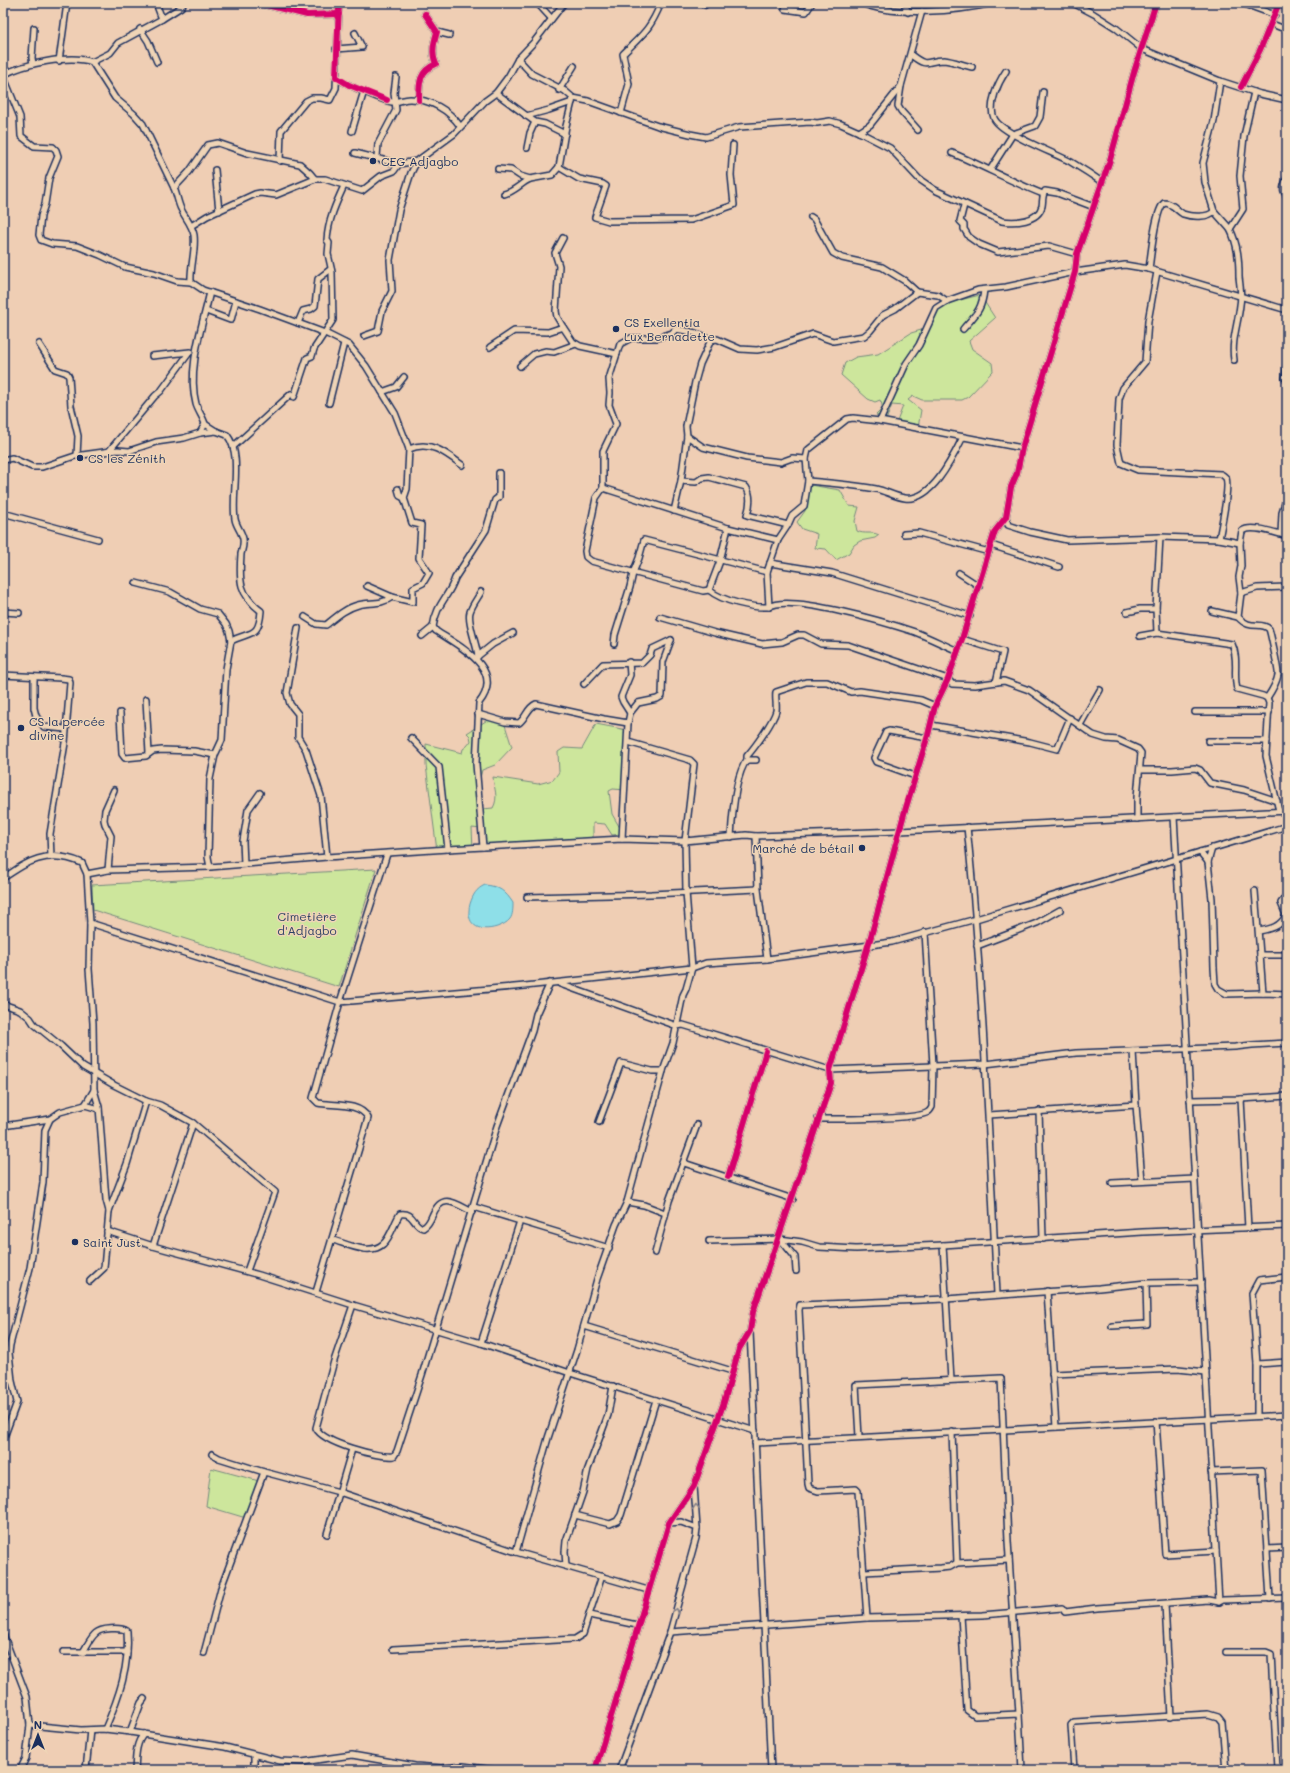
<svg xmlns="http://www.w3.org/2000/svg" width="1290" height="1773" font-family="Mali,sans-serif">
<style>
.green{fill:#cde69c;stroke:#748a7d}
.water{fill:#8edfe8;stroke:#6099b1}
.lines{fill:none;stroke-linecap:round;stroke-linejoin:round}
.minor-casing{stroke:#1b2f5e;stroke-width:8}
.minor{stroke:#efd4b6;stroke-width:5}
.cycleway-casing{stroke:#efd4b6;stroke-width:8}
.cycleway{stroke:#d6006c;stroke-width:6}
.oneway{stroke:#85828a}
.poi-dot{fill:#1b2f5e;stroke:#efd4b6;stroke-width:1.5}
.labels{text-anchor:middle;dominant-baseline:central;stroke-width:3;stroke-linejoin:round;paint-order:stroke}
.poi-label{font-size:12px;fill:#1b2f5e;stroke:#efd4b6;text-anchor:start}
.park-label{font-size:12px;fill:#2d4164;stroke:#efd4b6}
</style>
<rect width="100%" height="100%" fill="#efceb4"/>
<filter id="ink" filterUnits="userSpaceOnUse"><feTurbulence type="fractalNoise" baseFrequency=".025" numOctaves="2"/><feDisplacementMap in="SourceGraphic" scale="8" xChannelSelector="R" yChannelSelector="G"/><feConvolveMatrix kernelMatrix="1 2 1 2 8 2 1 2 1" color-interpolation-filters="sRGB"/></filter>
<g filter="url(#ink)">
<g class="green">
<path d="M980 295 995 318 969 341 972 349 992 363 993 371 968 397 962 400H922L913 396 908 400 921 410 918 428 896 424 903 406 892 405 886 420 876 415C882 409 884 408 880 400L875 402 868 399 841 375 845 363 856 357 878 354 911 333 928 328 936 311 944 304Z"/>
<path d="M810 485 840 490 849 506 859 507 855 521 857 531C864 535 872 531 879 535L875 538 860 541 854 545 849 553 836 560 826 549 815 548 817 534 802 529 797 522 805 511Z"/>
<polygon points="489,719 505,725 512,747 495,765 482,770 478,786 481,829 472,828 473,850 437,851 426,765 426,744 462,753 463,749 467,746 471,741 470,736 467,733"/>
<path d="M596 724 627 730 626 790 613 789 609 791 612 814 620 828 621 834 612 835 605 824 593 823V841L489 849 486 845 483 809 493 808C499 797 494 789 493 777L538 784 553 780 559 772 558 752 564 748 582 749Z"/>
<polygon points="376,869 339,987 93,910 92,885"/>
<polygon points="211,1468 259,1481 246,1518 206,1506"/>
</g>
<path class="water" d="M485 885C499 886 506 892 513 903 513 908 513 915 510 919 507 923 502 925 497 927 478 933 465 924 470 904 473 895 476 889 485 885Z"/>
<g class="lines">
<defs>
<g id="minor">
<polyline points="156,3 162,19"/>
<polyline points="259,3 307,15 339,14"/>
<path d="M862 3C893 17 959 11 992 3"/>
<polyline points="904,3 908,12"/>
<polyline points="1073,3 1094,14 1116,28 1142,49 1220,81 1260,94 1287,100"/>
<polyline points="1242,3 1275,15"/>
<polyline points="705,5 706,3"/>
<polyline points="540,6 551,18"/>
<polyline points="785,9 806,12 812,3"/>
<polyline points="1272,24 1287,30"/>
<polyline points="140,29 148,41 157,62"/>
<polyline points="437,32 449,35"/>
<polyline points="336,49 362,47 355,33"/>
<path d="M911 55C929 69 926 60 944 60 953 61 963 65 972 67"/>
<path d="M518 59 532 74 565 91 573 98 588 101 658 126 690 134 706 137 739 127 810 122 817 123 830 121 841 124 859 132 890 148 919 179 935 190 1002 221C1015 223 1038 222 1042 206 1043 201 1042 196 1045 191L1057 193 1094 207"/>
<polyline points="59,61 67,3"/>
<polyline points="92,62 115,98 134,114 143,124 174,188"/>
<polyline points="33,64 32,58 34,28"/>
<path d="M1006 71C998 83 988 104 994 118 1000 133 1055 153 1071 162 1081 168 1092 175 1102 182"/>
<polyline points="3,75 20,117 21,136 34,146 53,147 56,150 58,156 49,178 45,204 41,216 39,235 41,240 52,244 77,246 100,255 125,267 154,273 177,281 191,282 203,290 260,309 325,333 349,345 366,366 382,392 395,413 409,449 407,489 404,498 412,523 421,525 419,558 429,573 423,583 413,588 413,602 392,597 367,586"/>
<path d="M3 75C23 64 70 54 92 62L110 53 118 43 162 19 181 7 184 3"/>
<path d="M336 77C342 83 384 101 392 102 398 102 404 99 410 99 430 99 449 110 460 126"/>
<polyline points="1220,81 1214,121 1203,163 1205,182 1214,211 1230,229"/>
<polyline points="901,86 898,106 901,111 918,130"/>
<polyline points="1241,87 1260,50 1279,3"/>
<polyline points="559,90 574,66"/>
<polyline points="496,93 535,122 545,124 565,134"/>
<polyline points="573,98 566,126 559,167 579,179 603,184 606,186 595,217 609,221 691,220 734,205 731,175 733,145"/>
<path d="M419 100C419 83 419 71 436 64 431 53 434 42 437 32L425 14"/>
<path d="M621 113 629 84 623 54C642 35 650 30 661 3"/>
<polyline points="526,116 549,110 572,102"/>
<polyline points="352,131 364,91"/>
<polyline points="859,132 870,125 901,86 922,11"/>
<polyline points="527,148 530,133 535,122"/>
<polyline points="355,153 399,164"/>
<path d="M952 153C983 166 1012 182 1043 194"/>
<polyline points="377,157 378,144 396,110 394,93 396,77"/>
<polyline points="280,161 281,131 306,101 312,98 321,98 330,100 336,88 339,3"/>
<polyline points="498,169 511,170 520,176 530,179 552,175 559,167"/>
<polyline points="215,170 219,211"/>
<polyline points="990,170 1013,134 1035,126 1040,117 1043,92"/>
<path d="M1287 178C1284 185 1281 190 1287 196"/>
<path d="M504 194C514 192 521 183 530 179"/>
<polyline points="964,205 960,221 964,225 964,229 969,237 979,244 998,252 1049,246 1077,254"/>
<polyline points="811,217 814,219 833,253 842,258 882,267 905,281 917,292 938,295 947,301"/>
<polyline points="191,226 207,216 255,194 260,193 276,195 315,179 325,179 362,191 381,176 394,171 399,164 417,161"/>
<polyline points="563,238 555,253 559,266 556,311 557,317 563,327 573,342 580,346 617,354"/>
<path d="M1149 269C1151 255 1155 211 1164 203 1173 203 1176 210 1183 214 1191 217 1209 218 1214 211"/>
<path d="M1157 272 1148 321 1145 362 1123 388 1119 399 1117 445 1121 463 1138 470 1221 474C1223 475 1224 476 1226 478 1230 487 1221 528 1219 539"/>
<path d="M191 282C190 266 196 251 194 235 192 224 185 218 181 209 178 203 177 195 174 188L189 172 208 145 218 143 247 153 300 164 310 173 315 179"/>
<polyline points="206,311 230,320 231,320 236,301"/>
<polyline points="298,323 303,311 311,309 315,306 318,279 331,269"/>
<path d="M963 329C976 314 982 310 984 290"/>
<polyline points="364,336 378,331 382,311 392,291 390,260 399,210 411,173 417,161 454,134 485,101 496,93 508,77 518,59 534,42 564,3"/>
<polyline points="39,344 55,369 67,373 69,377 71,406 78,436 77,456"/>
<polyline points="490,347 514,331 548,332 563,327"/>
<polyline points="152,356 190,352"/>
<path d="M1234 360C1231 341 1238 324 1240 305 1242 295 1240 287 1239 277 1239 260 1238 245 1230 229L1243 209 1240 176 1244 136 1254 92"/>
<polyline points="520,366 534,354 546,351 554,352 576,344"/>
<polyline points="1285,378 1287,364"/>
<polyline points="382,392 396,387 404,377"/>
<path d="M294 397 307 358 312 356 314 349 333 320 332 272 328 254 329 243 327 240C328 221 336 203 344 186"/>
<polyline points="329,403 344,343"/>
<polyline points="880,421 906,364 919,345 936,308 947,301 978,290 1006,287 1075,272 1125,265 1149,269 1287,310"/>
<path d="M205 424 216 431 227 435C243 455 231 494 235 519 236 526 242 532 243 539 244 544 242 550 241 554 239 581 239 594 261 611 259 638 251 631 231 641"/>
<polyline points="200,433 216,431"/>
<polyline points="687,436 703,447 747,458 781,462 792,458 806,459"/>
<polyline points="234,446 291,394"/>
<path d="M409 449C430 440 446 453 462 465"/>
<polyline points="109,451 155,396 161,391 189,353"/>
<path d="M3 460 12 458 32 467H42L75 456 118 450 129 451 156 442 184 438 200 433 205 424C203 417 198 411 196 404 187 369 202 327 210 292"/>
<path d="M681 481 696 482 702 478 709 477 746 487C752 496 750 506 747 515L788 525"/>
<path d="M808 481C831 483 854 485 876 489 886 491 895 497 905 498 932 502 953 457 963 437"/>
<polyline points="603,488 728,528 778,540"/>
<polyline points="398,489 400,496 404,498"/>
<polyline points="674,511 681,481 687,436 686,426 695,382 700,364 711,340"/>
<polyline points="3,513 98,539"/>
<polyline points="1006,517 1008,525 1030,532 1067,540 1160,537 1219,539 1240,543"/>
<path d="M728 528 720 561 709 590 703 591 591 561 586 557 585 551 596 498 603 488V451L616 424 609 405 610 393 609 379 620 344 631 338H657L672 333 676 329C688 331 701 333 711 340L717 339 740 349 757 350 775 347 813 334 833 341 864 336 870 331 883 315 895 309 917 292"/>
<polyline points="904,534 919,533 989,552"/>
<polyline points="1281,534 1282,513 1287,497"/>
<polyline points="991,545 1059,567"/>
<polyline points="770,563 832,573 970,616"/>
<path d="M767 572 769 607C788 593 891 624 915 632 930 638 944 645 958 651"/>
<polyline points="959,573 979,586"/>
<polyline points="136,583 170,592 200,609 218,614 226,624 229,631 231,641 226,669 222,740 215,755 210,779 208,857 210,867"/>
<path d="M709 590C722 601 752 608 769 607"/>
<polyline points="1241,593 1257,588 1287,587"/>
<polyline points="1212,611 1238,617"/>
<polyline points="3,612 19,613"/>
<polyline points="1127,612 1140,609 1156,609"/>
<path d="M305 617 316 624 326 625C336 617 346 608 358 605 370 602 382 605 392 597"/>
<polyline points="660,617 715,633 762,644 782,642 798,635 804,635 821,644 848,645 948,679 952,684 975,685 1004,681 1029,690 1093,735 1106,739 1118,740 1138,749 1141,753 1137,797 1137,819"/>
<polyline points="298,628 287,693 290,704 298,714 298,737 306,750 321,796 327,857"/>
<polyline points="1157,633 1156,609 1160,537"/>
<polyline points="422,636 433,627"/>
<path d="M1140 636 1157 633 1232 644C1239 659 1233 674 1237 689L1263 696 1267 698 1269 703 1266 756 1279 811"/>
<polyline points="962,639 1003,652 996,682"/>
<polyline points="614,644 615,635 630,587 633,573 639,558 644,540 767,572 778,540 788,525 792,516 804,506 808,481 806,459 808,450 847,419 853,418 880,421 1022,448"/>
<polyline points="478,656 493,644 513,633"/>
<path d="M476 659 478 656C477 645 467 622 470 612 472 605 477 599 481 592"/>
<polyline points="629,662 630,675 621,697 623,702 630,713"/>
<polyline points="3,675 61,678 69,679 70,683 65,743 50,834 51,856"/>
<polyline points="34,677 34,708 36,716 44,727 66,729"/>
<polyline points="584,684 603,664 642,663 650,655 652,649 671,640"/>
<path d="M1267 698C1271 692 1277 682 1278 675 1279 672 1270 631 1269 629 1261 621 1250 631 1238 617L1241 593 1239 577 1241 566 1240 543 1242 531C1251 524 1276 533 1287 536"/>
<polyline points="146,699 149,753"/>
<polyline points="1195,712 1269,712"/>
<polyline points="120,713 122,754 125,758 146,756 153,751 162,750 194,751 215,755"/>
<path d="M478 714 505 722 519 723C526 718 527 708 536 704L604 719 628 723 622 839"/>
<polyline points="628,723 630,713 638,703 657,699 662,696 663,662 671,640"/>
<polyline points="931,725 1030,742 1057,749 1070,718"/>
<polyline points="1080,725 1100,690"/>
<polyline points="411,738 439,767 448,849"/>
<polyline points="1208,741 1267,741"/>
<path d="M747 760V756C755 747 773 722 776 711 777 705 775 698 776 692L806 682H827L851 692 860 691 921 700 935 706"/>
<polyline points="1141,770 1172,770 1195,768 1200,770 1210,783 1244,790 1277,801"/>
<polyline points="915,776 876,762 874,758 886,732 889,731 927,738"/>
<polyline points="1174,817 1219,1602"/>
<path d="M967 827C983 982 989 1138 997 1294"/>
<polyline points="756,836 758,889 767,959"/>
<path d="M731 837C732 819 735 774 747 760H756"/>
<path d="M483 847 476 764 479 703C506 669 460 647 436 631L433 627C436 604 449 597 455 578L486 530 495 500 499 497V473"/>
<polyline points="1200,852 1208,862 1212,899 1214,968 1215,984 1218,989 1227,994 1263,993 1287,994"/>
<polyline points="1208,862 1212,848"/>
<polyline points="244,864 243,841 248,810 260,793"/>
<polyline points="108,870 111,836 105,824 104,820 105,810 114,790"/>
<polyline points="87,874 108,870 210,867 327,857 448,849 622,839 685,841 746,835 756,836 900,831 1287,811"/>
<path d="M3 878C10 874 15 870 22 866 42 854 62 854 82 863L87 874 90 923 89 969 93 1023 94 1090 99 1107 106 1200 109 1211"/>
<polyline points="1255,891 1263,993"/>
<polyline points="527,897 651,894 758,889"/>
<polyline points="90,923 340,1002 525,986 692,968 706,963 767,959 892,942 976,919 1287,826"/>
<path d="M1259 931C1270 929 1281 927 1286 915L1281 903 1287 895"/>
<polyline points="977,946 1037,923 1060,910"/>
<polyline points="1260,955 1287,955"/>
<polyline points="560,984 677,1026 683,1025 693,1028 830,1070 985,1064 1076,1053 1235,1047 1252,1045 1287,1043"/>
<polyline points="3,1004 20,1010 30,1018 34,1024 61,1046 83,1067 114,1085 146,1101 160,1105 193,1123 275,1192 247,1271"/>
<polyline points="1133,1051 1136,1105 1142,1181"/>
<polyline points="1241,1099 1248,1228"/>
<polyline points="1190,1100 1241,1099 1287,1096"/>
<polyline points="85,1105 94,1090"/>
<polyline points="1039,1111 1043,1239"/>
<polyline points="989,1115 1136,1105"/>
<path d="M818 1119C835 1119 918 1120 928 1112 930 1111 931 1109 932 1107L933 1065 925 932"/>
<polyline points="599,1122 621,1063 652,1071 663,1071"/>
<polyline points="3,1126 50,1119 60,1112 85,1105 99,1109"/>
<polyline points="684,1163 793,1199"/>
<polyline points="728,1177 766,1051"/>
<polyline points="1112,1183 1195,1179"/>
<polyline points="627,1202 644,1205 665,1213"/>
<polyline points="474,1207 609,1248"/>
<polyline points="107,1231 153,1246 259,1275 353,1305 481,1343 570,1373 755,1431"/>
<polyline points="780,1239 795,1257 796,1271"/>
<path d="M333 1240C347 1244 370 1256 383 1244 391 1237 394 1223 400 1214 415 1212 412 1225 423 1228 428 1225 430 1221 432 1216 442 1192 455 1203 472 1212"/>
<polyline points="709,1241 780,1239 802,1242 819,1247 856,1249 943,1245 1143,1232 1287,1226"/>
<polyline points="943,1245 951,1380"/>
<polyline points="153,1246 193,1123"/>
<polyline points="655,1253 669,1201 697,1125"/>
<polyline points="90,1281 104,1268 109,1211 127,1164 146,1101"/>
<polyline points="1047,1291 1056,1427"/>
<path d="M316 1292 368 1118C360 1102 333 1106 318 1103L313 1098 340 1002 387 854"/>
<path d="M353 1305 334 1361 316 1428C323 1443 378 1458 394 1456L397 1451 422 1375 497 1126 532 1031 536 1014 550 983"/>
<polyline points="584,1326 732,1371"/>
<polyline points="1112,1326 1147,1324 1146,1283"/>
<polyline points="750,1332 771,1770"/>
<polyline points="481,1343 520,1221"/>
<polyline points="1257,1364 1287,1362"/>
<polyline points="1052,1374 1178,1369 1206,1372"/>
<polyline points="1257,1416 1257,1364 1252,1293 1259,1280 1287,1277"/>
<polyline points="1156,1421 1165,1554 1216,1551"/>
<polyline points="952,1432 957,1563"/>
<polyline points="859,1437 856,1385 1001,1378 1008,1541 1019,1714"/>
<polyline points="3,1440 17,1402 12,1381 9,1353 10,1345 30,1268 43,1182 45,1130 50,1119"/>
<polyline points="755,1443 1287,1415"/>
<polyline points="212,1454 219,1458 264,1472 339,1492 516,1552 648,1590"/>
<polyline points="1211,1472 1262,1470 1270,1599"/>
<polyline points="694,1486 697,1528"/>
<polyline points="575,1515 610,1524 617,1521 621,1515 656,1400"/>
<polyline points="327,1534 352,1449"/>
<polyline points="1267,1549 1287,1548"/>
<polyline points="516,1552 548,1438 577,1350 597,1279 616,1225 627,1202 663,1071 673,1043 683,995 686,989 692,968 686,892 685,841 694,764 690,760 628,742"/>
<polyline points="566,1566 565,1552 566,1541 583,1492 588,1469 608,1415 613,1386"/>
<polyline points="864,1572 941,1568 950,1567 957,1563 1009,1560"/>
<polyline points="1165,1604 1171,1717"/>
<polyline points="589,1615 602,1576"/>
<polyline points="961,1616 967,1710 975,1716 1019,1714 1022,1770"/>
<polyline points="867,1618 858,1491 856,1489 818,1491 809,1488 808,1484 799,1310 800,1305 946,1299 1099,1288 1146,1283 1201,1282"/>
<polyline points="670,1632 867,1618 982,1615 1062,1608 1065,1612 1097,1608 1209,1600 1219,1602 1223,1600 1287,1598"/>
<polyline points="3,1634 27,1697 30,1725 26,1758 20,1770"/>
<polyline points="393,1649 575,1639 583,1634 589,1615 637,1625"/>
<polyline points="63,1652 127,1652"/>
<path d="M83 1652C87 1646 90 1638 96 1633 101 1628 121 1627 127 1631 130 1666 119 1697 105 1729"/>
<polyline points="1226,1652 1266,1652 1271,1654 1277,1769"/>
<polyline points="204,1653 221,1588 264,1472"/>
<polyline points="30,1725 81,1730 105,1729 130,1732 225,1747 280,1761 302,1762 352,1755 415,1766 442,1768 463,1766 494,1770"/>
<polyline points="130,1732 141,1703 144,1699"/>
<polyline points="254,1755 254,1770"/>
<polyline points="86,1770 90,1730"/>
<path d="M135 1770C136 1758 135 1743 144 1734"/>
<polyline points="595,1770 669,1523 694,1486 724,1402 739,1349 750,1331 753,1312 831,1083 830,1070 871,936 904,814 928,735 935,706 948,679 962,639 995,531 1006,517 1011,487 1017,473 1022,448 1075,272 1077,254 1110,160 1134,72 1156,3"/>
<polyline points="619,1770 670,1632 696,1538 697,1528 681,1522 669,1523"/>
<polyline points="1074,1770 1071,1725 1074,1722 1208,1714 1218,1717 1222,1722 1226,1770"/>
<polyline points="1266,1770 1287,1769"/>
</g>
</defs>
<use href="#minor" class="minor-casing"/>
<use href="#minor" class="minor"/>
<defs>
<g id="cycleway">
<polyline points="259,3 307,15 339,14"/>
<polyline points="339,3 336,77 349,85 387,100"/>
<polyline points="1241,87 1260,50 1279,3"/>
<path d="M419 100C419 83 419 71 436 64 431 53 434 42 437 32L425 14"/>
<polyline points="728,1177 766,1051"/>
<polyline points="595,1770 669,1523 694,1486 724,1402 739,1349 750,1331 753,1312 831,1083 830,1070 871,936 904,814 928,735 935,706 948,679 962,639 995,531 1006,517 1011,487 1017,473 1022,448 1075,272 1077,254 1110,160 1134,72 1156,3"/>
</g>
</defs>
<use href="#cycleway" class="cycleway-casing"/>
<use href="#cycleway" class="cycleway"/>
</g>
<defs><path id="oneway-chevron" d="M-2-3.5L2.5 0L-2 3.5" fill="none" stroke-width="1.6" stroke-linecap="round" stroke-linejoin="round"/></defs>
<g class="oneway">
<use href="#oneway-chevron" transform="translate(696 1507) rotate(-94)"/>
<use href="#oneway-chevron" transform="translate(676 1611) rotate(-74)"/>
<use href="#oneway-chevron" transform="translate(633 1733) rotate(-70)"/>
</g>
</g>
<g class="poi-dot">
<circle cx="373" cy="161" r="4"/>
<circle cx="616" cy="329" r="4"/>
<circle cx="80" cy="458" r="4"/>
<circle cx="21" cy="728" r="4"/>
<circle cx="862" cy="848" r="4"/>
<circle cx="75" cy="1242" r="4"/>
</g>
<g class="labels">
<g class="poi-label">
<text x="381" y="161">CEG Adjagbo</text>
<text x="624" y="322">CS Exellentia<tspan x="624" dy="14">Lux Bernadette</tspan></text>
<text x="88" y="458">CS les Zénith</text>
<text x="29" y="721">CS la percée<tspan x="29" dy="14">divine</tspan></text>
<text x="854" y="848" text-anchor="end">Marché de bétail</text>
<text x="83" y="1242">Saint Just</text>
</g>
<g class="park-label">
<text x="307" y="916">Cimetière<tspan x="307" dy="14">d'Adjagbo</tspan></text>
</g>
</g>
<rect width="1290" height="1773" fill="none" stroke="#efd4b6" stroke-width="16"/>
<rect x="8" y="8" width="1274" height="1757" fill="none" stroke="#1b2f5e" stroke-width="1.5" filter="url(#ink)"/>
<g transform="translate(38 1735)" stroke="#efd4b6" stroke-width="3" paint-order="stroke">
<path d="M0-3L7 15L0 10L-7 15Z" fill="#1b2f5e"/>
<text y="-6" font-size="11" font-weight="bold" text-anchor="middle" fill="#1b2f5e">N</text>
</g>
</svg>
